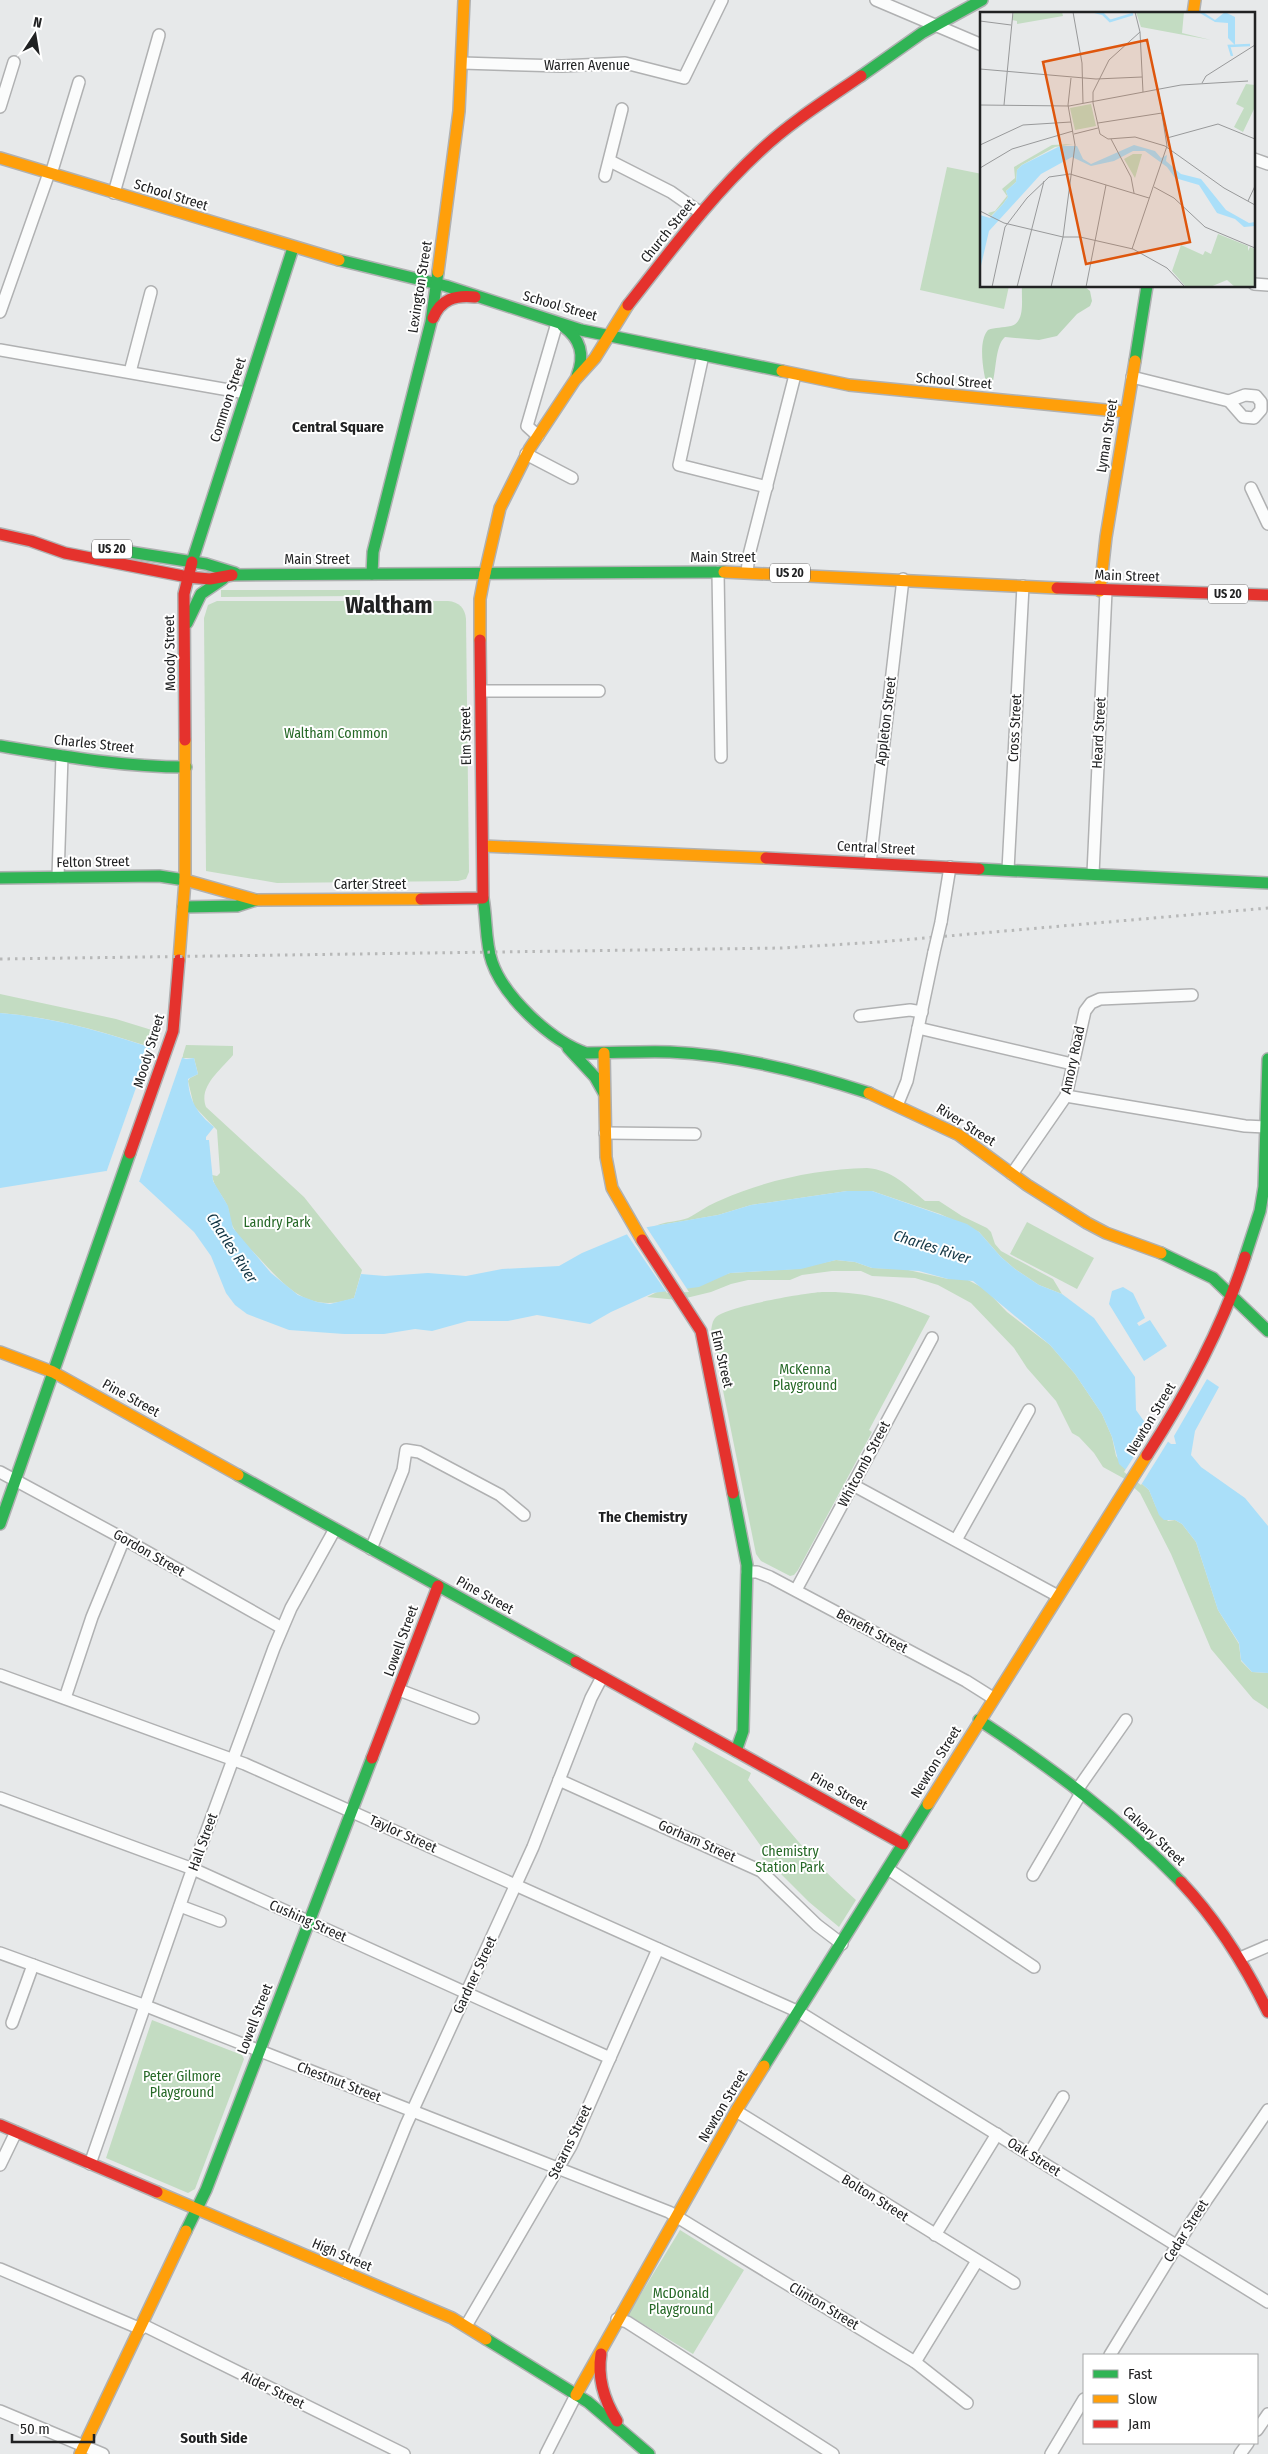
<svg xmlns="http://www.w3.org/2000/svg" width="1268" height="2454" font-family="'Fira Sans Condensed',sans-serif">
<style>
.green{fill:#c3dcc2}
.forest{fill:#bad6ba}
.water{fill:#aadff9}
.pier{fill:#e7e9ea}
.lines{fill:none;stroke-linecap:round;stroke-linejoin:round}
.street-casing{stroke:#b0b1b2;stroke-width:14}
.fast-casing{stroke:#b0b1b2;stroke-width:14}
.slow-casing{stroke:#b0b1b2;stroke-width:14}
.jam-casing{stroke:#b0b1b2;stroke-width:14}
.street{stroke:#fbfcfc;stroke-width:11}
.fast{stroke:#30b455;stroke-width:11}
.slow{stroke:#ff9f0a;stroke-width:11}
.jam{stroke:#e5322d;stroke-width:11}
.rail{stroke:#b7b8b8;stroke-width:3;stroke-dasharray:2.5 5;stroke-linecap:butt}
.street-bridge-casing{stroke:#b0b1b2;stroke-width:14;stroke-linecap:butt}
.street-bridge{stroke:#fbfcfc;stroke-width:11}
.labels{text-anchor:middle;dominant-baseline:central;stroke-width:4;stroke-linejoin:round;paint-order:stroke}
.shield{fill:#fff;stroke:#646465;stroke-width:1}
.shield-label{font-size:12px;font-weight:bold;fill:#212223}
.street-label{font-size:14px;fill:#212223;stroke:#fff}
.park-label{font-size:14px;fill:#256826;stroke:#fff}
.neighbourhood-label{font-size:15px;font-weight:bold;fill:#212223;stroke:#fff}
.water-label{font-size:15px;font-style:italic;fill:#123544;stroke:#fff}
.town-label{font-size:24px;font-weight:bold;fill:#212223;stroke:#fff}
.inset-river{fill:none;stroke:#aadff9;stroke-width:2.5}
.inset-road{fill:none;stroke:#98999a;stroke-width:1}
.view{fill:#de560d;fill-opacity:0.15;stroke:#de560d;stroke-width:2.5}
.inset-edge{fill:none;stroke:#212223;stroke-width:2.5}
</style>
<rect width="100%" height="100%" fill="#e7e9ea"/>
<g class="green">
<polygon points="947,167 982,174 982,286 1009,286 1004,309 920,290"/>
<polygon points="221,590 360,590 360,596 221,597"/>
<path d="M217 601H448C459 602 465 608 466 619L469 872 466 879 458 881 277 883 206 871 204 618 208 605Z"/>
<path d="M0 994 116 1019 155 1031 150 1047C101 1031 52 1017 0 1013Z"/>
<path d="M186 1045 233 1046V1055C221 1070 198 1086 206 1107L304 1197 362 1270 354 1298C309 1314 288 1289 260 1259 251 1249 239 1239 233 1227 229 1220 230 1212 227 1205 222 1194 214 1188 212 1175L217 1176 220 1173 217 1130 194 1106 188 1081 190 1078 198 1074 194 1058H182Z"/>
<path d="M867 1168C892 1170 906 1185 925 1201H939L962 1216 987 1228 991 1232 995 1244 1001 1251 1053 1279 1062 1294 1039 1285 1015 1269 1001 1257 979 1232 940 1214 872 1191H847L751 1205 718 1215 655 1226C666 1221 677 1222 688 1218 699 1212 710 1204 721 1200 766 1180 818 1169 867 1168Z"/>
<polygon points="1027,1222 1094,1258 1077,1289 1010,1254"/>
<polygon points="836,1260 855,1262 872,1268 904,1269 948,1279 966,1279 985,1289 1007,1312 1050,1345 1075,1374 1102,1414 1112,1437 1116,1456 1126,1470 1149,1490 1156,1507 1168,1521 1175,1520 1182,1524 1196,1542 1218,1610 1239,1644 1241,1661 1252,1672 1268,1673 1268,1709 1253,1699 1211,1649 1171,1554 1140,1493 1123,1478 1103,1467 1094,1453 1079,1437 1072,1433 1056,1401 1027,1368 1014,1348 971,1303 938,1285 915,1278 872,1276 861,1271 832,1271 802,1275 790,1280 748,1280 731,1284 711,1292 678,1300 647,1297 659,1291 679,1290 730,1273 794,1269"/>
<path d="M822 1292C863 1291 893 1300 930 1316L869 1430 872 1432 798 1570 794 1575 790 1576 761 1561 756 1554 711 1331C712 1326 712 1321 716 1317 729 1306 804 1293 822 1292Z"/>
<path d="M695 1742 751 1773 748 1780C782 1823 815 1864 856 1900L839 1927 809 1902 769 1862 762 1859 765 1852 692 1749Z"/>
<polygon points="152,2020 242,2055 244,2059 195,2189 188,2193 106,2158"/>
<polygon points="680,2230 744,2270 693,2354 628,2315"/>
</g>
<path class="forest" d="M1022 286H1084L1090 291 1092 301 1090 306 1077 314 1057 336 1039 340 1005 337C994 346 997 376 990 391L988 390C984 376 977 342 988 330 995 327 1003 328 1011 326 1026 322 1021 298 1022 286Z"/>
<g class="water">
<path d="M0 1013C65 1018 125 1039 186 1059L194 1058 198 1074 188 1079C189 1101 198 1114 214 1127L206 1137V1140H209L213 1181 228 1206 233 1228 271 1273 298 1295 317 1302 330 1304 354 1298 361 1274 385 1276 428 1273 466 1276 502 1269 559 1266 582 1253 642 1228 718 1215 751 1205 847 1191H872L967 1224 979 1232 1001 1257 1015 1269 1039 1285 1062 1294 1094 1318 1135 1377 1136 1410 1146 1424 1171 1444H1176L1174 1436 1207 1379 1219 1387 1195 1431 1191 1455 1201 1467 1245 1498 1268 1526V1673L1252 1672 1241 1660 1239 1643 1218 1610 1196 1542 1182 1524 1175 1520H1164L1159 1515 1149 1490 1119 1464 1112 1437 1102 1414 1075 1374 1050 1345 973 1281 948 1279 919 1271 872 1268 855 1262 836 1260 801 1269 730 1273 699 1287 653 1293 611 1312 590 1324 537 1315 508 1321H468L432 1331 415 1329 384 1334H344L289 1330 247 1314 235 1305 226 1293 211 1256 194 1232 140 1182 106 1171 0 1188Z"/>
<polygon points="1123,1287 1133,1293 1145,1318 1137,1323 1139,1326 1150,1320 1167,1346 1144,1361 1109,1304 1112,1291"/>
</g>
<g class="pier">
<polygon points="151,1045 183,1055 138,1185 106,1173"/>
<polygon points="645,1225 689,1292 667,1293 626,1233"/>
<polygon points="1153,1427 1169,1440 1141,1485 1124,1472"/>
</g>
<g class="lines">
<defs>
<g id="street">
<polyline points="876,0 982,45"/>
<polyline points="462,63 562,66 625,63 684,78 722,0"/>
<polyline points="0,107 14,62"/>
<polyline points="1254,159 1268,164"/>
<polyline points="610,161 671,192 701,213"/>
<polyline points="51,174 79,82"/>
<polyline points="605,176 622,109"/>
<polyline points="114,193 159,35"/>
<polyline points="1254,284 1268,285"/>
<polyline points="0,312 49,173"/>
<polyline points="0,350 246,393"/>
<polyline points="703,355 679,465 767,487"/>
<polyline points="130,372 151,292"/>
<polyline points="1132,377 1229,401"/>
<polygon points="1245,395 1256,396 1261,402 1261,410 1254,418 1243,417 1229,401"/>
<polyline points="538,436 527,426 557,323"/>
<polyline points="526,454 572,478"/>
<polyline points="1251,488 1268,524"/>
<polyline points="718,572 721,757"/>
<polyline points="747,572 749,555 795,375"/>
<polyline points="481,691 599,691"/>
<polyline points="870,863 903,579"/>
<polyline points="1008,870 1023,586"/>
<polyline points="1093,874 1106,591"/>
<polyline points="58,877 62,756"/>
<polyline points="941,922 950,867"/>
<polyline points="860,1016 910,1010 922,1012"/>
<polyline points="918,1028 1072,1064"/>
<polyline points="1066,1096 1245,1126 1266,1127"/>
<polyline points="898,1103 907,1081 934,952"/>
<polyline points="605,1133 695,1134"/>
<polyline points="1012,1174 1066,1096 1085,1011 1091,1003 1100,999 1192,995"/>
<polyline points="0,1472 124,1539 282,1628"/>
<polyline points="853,1485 1058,1596"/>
<polyline points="956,1540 1029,1410"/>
<polyline points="371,1549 403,1470 406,1450 419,1452 500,1495 524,1515"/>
<polyline points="747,1572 757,1572 770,1577 966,1681 993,1698"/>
<polyline points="796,1590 932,1338"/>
<polyline points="0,1675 245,1764 799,2012 1268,2302"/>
<polyline points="399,1690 473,1718"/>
<polyline points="65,1698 92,1617 124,1539"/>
<polyline points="559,1780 761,1871 817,1925 842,1944"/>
<polyline points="1077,1790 1126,1720"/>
<polyline points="0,1798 193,1869 610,2058"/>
<polyline points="888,1869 1034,1967"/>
<polyline points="1033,1875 1081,1793"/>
<polyline points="180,1906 220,1921"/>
<polyline points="0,1953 146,2006 669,2212 915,2362 967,2403"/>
<polyline points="1240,1958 1268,1946"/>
<polyline points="12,2023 33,1965"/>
<polyline points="736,2111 1014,2283"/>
<polyline points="1029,2154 1063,2097"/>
<polyline points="90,2164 189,1879 274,1648 291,1608 335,1529"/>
<polyline points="0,2165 16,2132"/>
<polyline points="935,2235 997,2134"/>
<polyline points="0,2269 141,2329"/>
<polyline points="346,2273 406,2125 533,1847 591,1698 602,1677"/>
<polyline points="617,2319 627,2322 833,2454"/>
<polyline points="143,2325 404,2454"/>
<polyline points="466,2326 571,2146 658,1949"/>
<polyline points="1110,2355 1192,2221 1268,2110"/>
<polyline points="915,2362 977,2261"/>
<polyline points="0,2411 103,2454"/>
<polyline points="1257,2430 1268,2414"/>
<polyline points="546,2454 576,2395"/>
<polyline points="1051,2454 1084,2399"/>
<polyline points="1240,2454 1248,2443"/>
</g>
<g id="fast">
<polyline points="861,76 922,33 982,0"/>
<polyline points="339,260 446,286 581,330 782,371"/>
<path d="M563 326C581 339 585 355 577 376"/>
<polyline points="1135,361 1147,286"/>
<polyline points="98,547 206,564 235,573"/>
<polyline points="192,562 293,248"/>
<polyline points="372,574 373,552 431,322 438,272"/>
<polyline points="232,575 724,572"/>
<polyline points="187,623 201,594 223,579"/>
<path d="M0 746C61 756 124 767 186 767"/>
<polyline points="979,869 1268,883"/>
<polyline points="0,878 159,876 185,880"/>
<path d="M483 898C487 919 485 942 492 962 504 997 551 1041 586 1053 614 1053 643 1051 670 1052 738 1055 805 1072 869 1093"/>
<polyline points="183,907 237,906 256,900"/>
<polyline points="568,1048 595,1077 604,1093"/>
<polyline points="1161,1253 1213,1278 1268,1331"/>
<polyline points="1245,1257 1260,1211 1264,1187 1268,1059"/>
<polyline points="238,1475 576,1662"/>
<polyline points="733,1493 747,1565 743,1731 736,1751"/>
<polyline points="0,1524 130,1153"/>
<path d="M979 1720C1052 1768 1120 1819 1181 1882"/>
<polyline points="764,2066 928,1804"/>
<polyline points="186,2231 206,2190 372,1758"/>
<polyline points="486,2339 588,2402 649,2454"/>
</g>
<g id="slow">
<polyline points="1193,14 1195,0"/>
<polyline points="0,158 339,260"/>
<polyline points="438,272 459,111 464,0"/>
<polyline points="782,371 849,385 1126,412"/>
<polyline points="724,572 1057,588"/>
<polyline points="485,573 500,508 530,448 575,380 595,358 628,305"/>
<polyline points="1100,591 1106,537 1135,361"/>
<polyline points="480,640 480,599 485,573"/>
<polyline points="483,846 766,858"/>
<polyline points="185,880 256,900 421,899"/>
<polyline points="179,960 185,880 185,740"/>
<polyline points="604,1053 606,1157 612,1188 642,1240"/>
<polyline points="869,1093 959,1135 1027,1185 1087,1223 1106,1233 1161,1253"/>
<polyline points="0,1352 53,1372 238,1475"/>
<polyline points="928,1804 1147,1455"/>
<polyline points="157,2192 452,2318 486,2339"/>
<polyline points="576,2395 736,2111 764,2066"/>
<polyline points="80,2454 186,2231"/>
</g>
<g id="jam">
<path d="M628 305C670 252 710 197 760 151 791 122 826 100 861 76"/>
<path d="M433 318C441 299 455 295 475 297"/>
<polyline points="0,534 31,541 65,553 188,577 210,579 232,575"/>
<polyline points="1057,588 1268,595"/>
<polyline points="185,740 184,594 192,562"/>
<polyline points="766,858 979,869"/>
<polyline points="421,899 483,898 480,640"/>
<polyline points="130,1153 173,1031 179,960"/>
<polyline points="642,1240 701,1331 733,1493"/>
<path d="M1147 1455C1187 1393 1223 1326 1245 1257"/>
<polyline points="576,1662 903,1844"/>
<polyline points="372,1758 438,1586"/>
<path d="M1181 1882C1217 1920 1245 1965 1268 2012"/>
<polyline points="0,2125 157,2192"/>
<path d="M601 2354C597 2379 604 2400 617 2421"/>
</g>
</defs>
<use href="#street" class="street-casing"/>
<use href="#fast" class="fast-casing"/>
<use href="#slow" class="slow-casing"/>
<use href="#jam" class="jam-casing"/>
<use href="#street" class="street"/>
<use href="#fast" class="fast"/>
<use href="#slow" class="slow"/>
<use href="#jam" class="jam"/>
<polyline class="rail" points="0,959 782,948 879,942 1268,908"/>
<defs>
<polyline id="street-bridge" points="934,952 941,922"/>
</defs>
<use href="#street-bridge" class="street-bridge-casing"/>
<use href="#street-bridge" class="street-bridge"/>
</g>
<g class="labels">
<g class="shield">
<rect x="92" y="539.5" width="40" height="19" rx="4"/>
<rect x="770" y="563.5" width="40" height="19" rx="4"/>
<rect x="1208" y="584.5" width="40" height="19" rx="4"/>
</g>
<g class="shield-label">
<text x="112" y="549">US 20</text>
<text x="790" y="573">US 20</text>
<text x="1228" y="594">US 20</text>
</g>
<g class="street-label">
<text x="587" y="65">Warren Avenue</text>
<text transform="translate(171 195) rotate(17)">School Street</text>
<text transform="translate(668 231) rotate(-51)">Church Street</text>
<text transform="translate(420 287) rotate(-81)">Lexington Street</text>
<text transform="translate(560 306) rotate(16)">School Street</text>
<text transform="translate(954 381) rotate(5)">School Street</text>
<text transform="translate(228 400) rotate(-72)">Common Street</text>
<text transform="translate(1107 436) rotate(-81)">Lyman Street</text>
<text x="723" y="557">Main Street</text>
<text x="317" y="559">Main Street</text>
<text transform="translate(1127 576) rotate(2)">Main Street</text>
<text transform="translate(170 653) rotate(-91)">Moody Street</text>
<text transform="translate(886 721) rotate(-83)">Appleton Street</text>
<text transform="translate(1015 728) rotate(-87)">Cross Street</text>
<text transform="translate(1099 733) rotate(-87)">Heard Street</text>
<text transform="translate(466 736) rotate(-91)">Elm Street</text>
<text transform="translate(94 744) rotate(6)">Charles Street</text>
<text transform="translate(876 848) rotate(3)">Central Street</text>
<text transform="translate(93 862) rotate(-1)">Felton Street</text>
<text x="370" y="884">Carter Street</text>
<text transform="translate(149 1051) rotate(-73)">Moody Street</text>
<text transform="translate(1073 1060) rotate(-78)">Amory Road</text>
<text transform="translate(966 1125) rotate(32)">River Street</text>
<text transform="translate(722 1359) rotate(77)">Elm Street</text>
<text transform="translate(131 1398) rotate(29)">Pine Street</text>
<text transform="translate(1151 1419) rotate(-59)">Newton Street</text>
<text transform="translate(864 1464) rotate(-62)">Whitcomb Street</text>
<text transform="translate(149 1553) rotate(30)">Gordon Street</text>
<text transform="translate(485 1595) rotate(29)">Pine Street</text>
<text transform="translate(872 1631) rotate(28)">Benefit Street</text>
<text transform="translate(401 1641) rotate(-70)">Lowell Street</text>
<text transform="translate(936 1762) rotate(-58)">Newton Street</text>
<text transform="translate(839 1791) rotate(29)">Pine Street</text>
<text transform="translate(403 1834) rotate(24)">Taylor Street</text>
<text transform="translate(1154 1836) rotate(43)">Calvary Street</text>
<text transform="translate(697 1841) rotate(24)">Gorham Street</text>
<text transform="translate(203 1842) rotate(-70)">Hall Street</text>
<text transform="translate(308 1921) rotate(24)">Cushing Street</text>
<text transform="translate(475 1975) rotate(-65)">Gardner Street</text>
<text transform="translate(255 2019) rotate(-69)">Lowell Street</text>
<text transform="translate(339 2082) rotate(21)">Chestnut Street</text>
<text transform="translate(723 2106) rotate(-59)">Newton Street</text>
<text transform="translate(570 2142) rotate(-64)">Stearns Street</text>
<text transform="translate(1034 2157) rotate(32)">Oak Street</text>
<text transform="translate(875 2198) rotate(32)">Bolton Street</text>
<text transform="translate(1186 2231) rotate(-58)">Cedar Street</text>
<text transform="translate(342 2255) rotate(23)">High Street</text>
<text transform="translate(824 2306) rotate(31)">Clinton Street</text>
<text transform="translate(273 2390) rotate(26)">Alder Street</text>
</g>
<g class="park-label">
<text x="336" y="733">Waltham Common</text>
<text x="277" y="1222">Landry Park</text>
<text x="805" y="1369">McKenna<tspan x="805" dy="16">Playground</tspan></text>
<text x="790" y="1851">Chemistry<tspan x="790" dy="16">Station Park</tspan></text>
<text x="182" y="2076">Peter Gilmore<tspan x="182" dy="16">Playground</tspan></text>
<text x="681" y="2293">McDonald<tspan x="681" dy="16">Playground</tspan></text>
</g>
<g class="neighbourhood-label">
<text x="338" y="427">Central Square</text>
<text x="643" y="1517">The Chemistry</text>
<text x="214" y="2438">South Side</text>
</g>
<g class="water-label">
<text transform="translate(932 1247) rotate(18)">Charles River</text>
<text transform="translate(232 1248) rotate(57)">Charles River</text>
</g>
<g class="town-label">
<text x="389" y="605">Waltham</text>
</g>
</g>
<g transform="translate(980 12)">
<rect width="275" height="275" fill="#e7e9ea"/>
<path d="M34 0H82L83 4 37 12V9L32 8ZM156 0H204L202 21 231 28 161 15ZM266 72 275 73V95L263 120 254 115 264 96 256 92ZM111 92 116 114 95 118 90 96ZM93 132 75 135 42 153 37 158 36 170 26 179 28 185 23 192 11 204 8 201 15 199 27 184 22 177 35 166 34 155 72 133ZM153 142H162L155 166 144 147ZM238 222 268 234V239L270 235 275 237V275H255L247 268 230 275H206L192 259 201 233 223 243 225 239 231 242Z" fill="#c3dcc2"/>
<path d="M218 0H223L235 8 245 0 255 5V33L248 26V11L235 10ZM154 133 175 139 181 146 187 143 186 149 201 162 221 167 246 198 269 211 275 210V214L264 215 255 207 237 201 219 173 195 166 187 155 165 139H153L134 149 111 154 92 145 61 162 9 219 0 258V203L10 206 23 192 28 185 26 179 36 170 37 158 42 153 80 134H97L103 147 111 152Z" fill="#aadff9"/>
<path class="inset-river" d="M115 0 123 2 130 9 153 2M252 44 249 34 270 33"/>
<path class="inset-road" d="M93 0 102 51 103 91M155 0 160 20 129 48 113 80V91L120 122 128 127 155 125 185 134 244 176 275 193M0 9 31 13M160 20 163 80M0 57 116 67 162 65M222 71 226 64 275 33M0 93 89 94 201 73 268 69M24 93 33 0M88 93 91 66M118 111 182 101M94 122 118 116M187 126 238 112 275 127M131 127 151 165 154 181M0 133 43 113 91 110M0 156 32 137 93 119M174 175 194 186 225 215 275 236M268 189 275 174M0 199 24 211 83 225M83 225H100L153 237 187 256 205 275M152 237 187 134 178 77M12 275 25 215 47 186 69 165 90 162 169 186M37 275 64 169M71 275 83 225 95 133 88 93M106 275 126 173"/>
<path class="view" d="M167 28 210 230 106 252 63 50Z"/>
<rect width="275" height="275" class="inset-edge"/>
</g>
<rect x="1083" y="2354" width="175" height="90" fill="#ffffff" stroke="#a6a7a7"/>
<rect x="1093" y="2370" width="25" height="8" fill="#30b455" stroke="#a6a7a7"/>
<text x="1128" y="2379" font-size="15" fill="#212223">Fast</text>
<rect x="1093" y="2395" width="25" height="8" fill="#ff9f0a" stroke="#a6a7a7"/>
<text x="1128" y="2404" font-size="15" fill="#212223">Slow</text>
<rect x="1093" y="2420" width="25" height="8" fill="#e5322d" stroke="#a6a7a7"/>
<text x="1128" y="2429" font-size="15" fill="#212223">Jam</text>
<g transform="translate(35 35) rotate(12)" stroke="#ffffff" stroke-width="4" paint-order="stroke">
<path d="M0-4L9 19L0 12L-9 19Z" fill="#212223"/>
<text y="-8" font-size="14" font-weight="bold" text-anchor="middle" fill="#212223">N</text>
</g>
<path d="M12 2434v8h82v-8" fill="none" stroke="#212223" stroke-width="2.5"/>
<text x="20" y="2434" font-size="15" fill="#212223" stroke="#ffffff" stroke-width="4" paint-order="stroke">50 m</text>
</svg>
